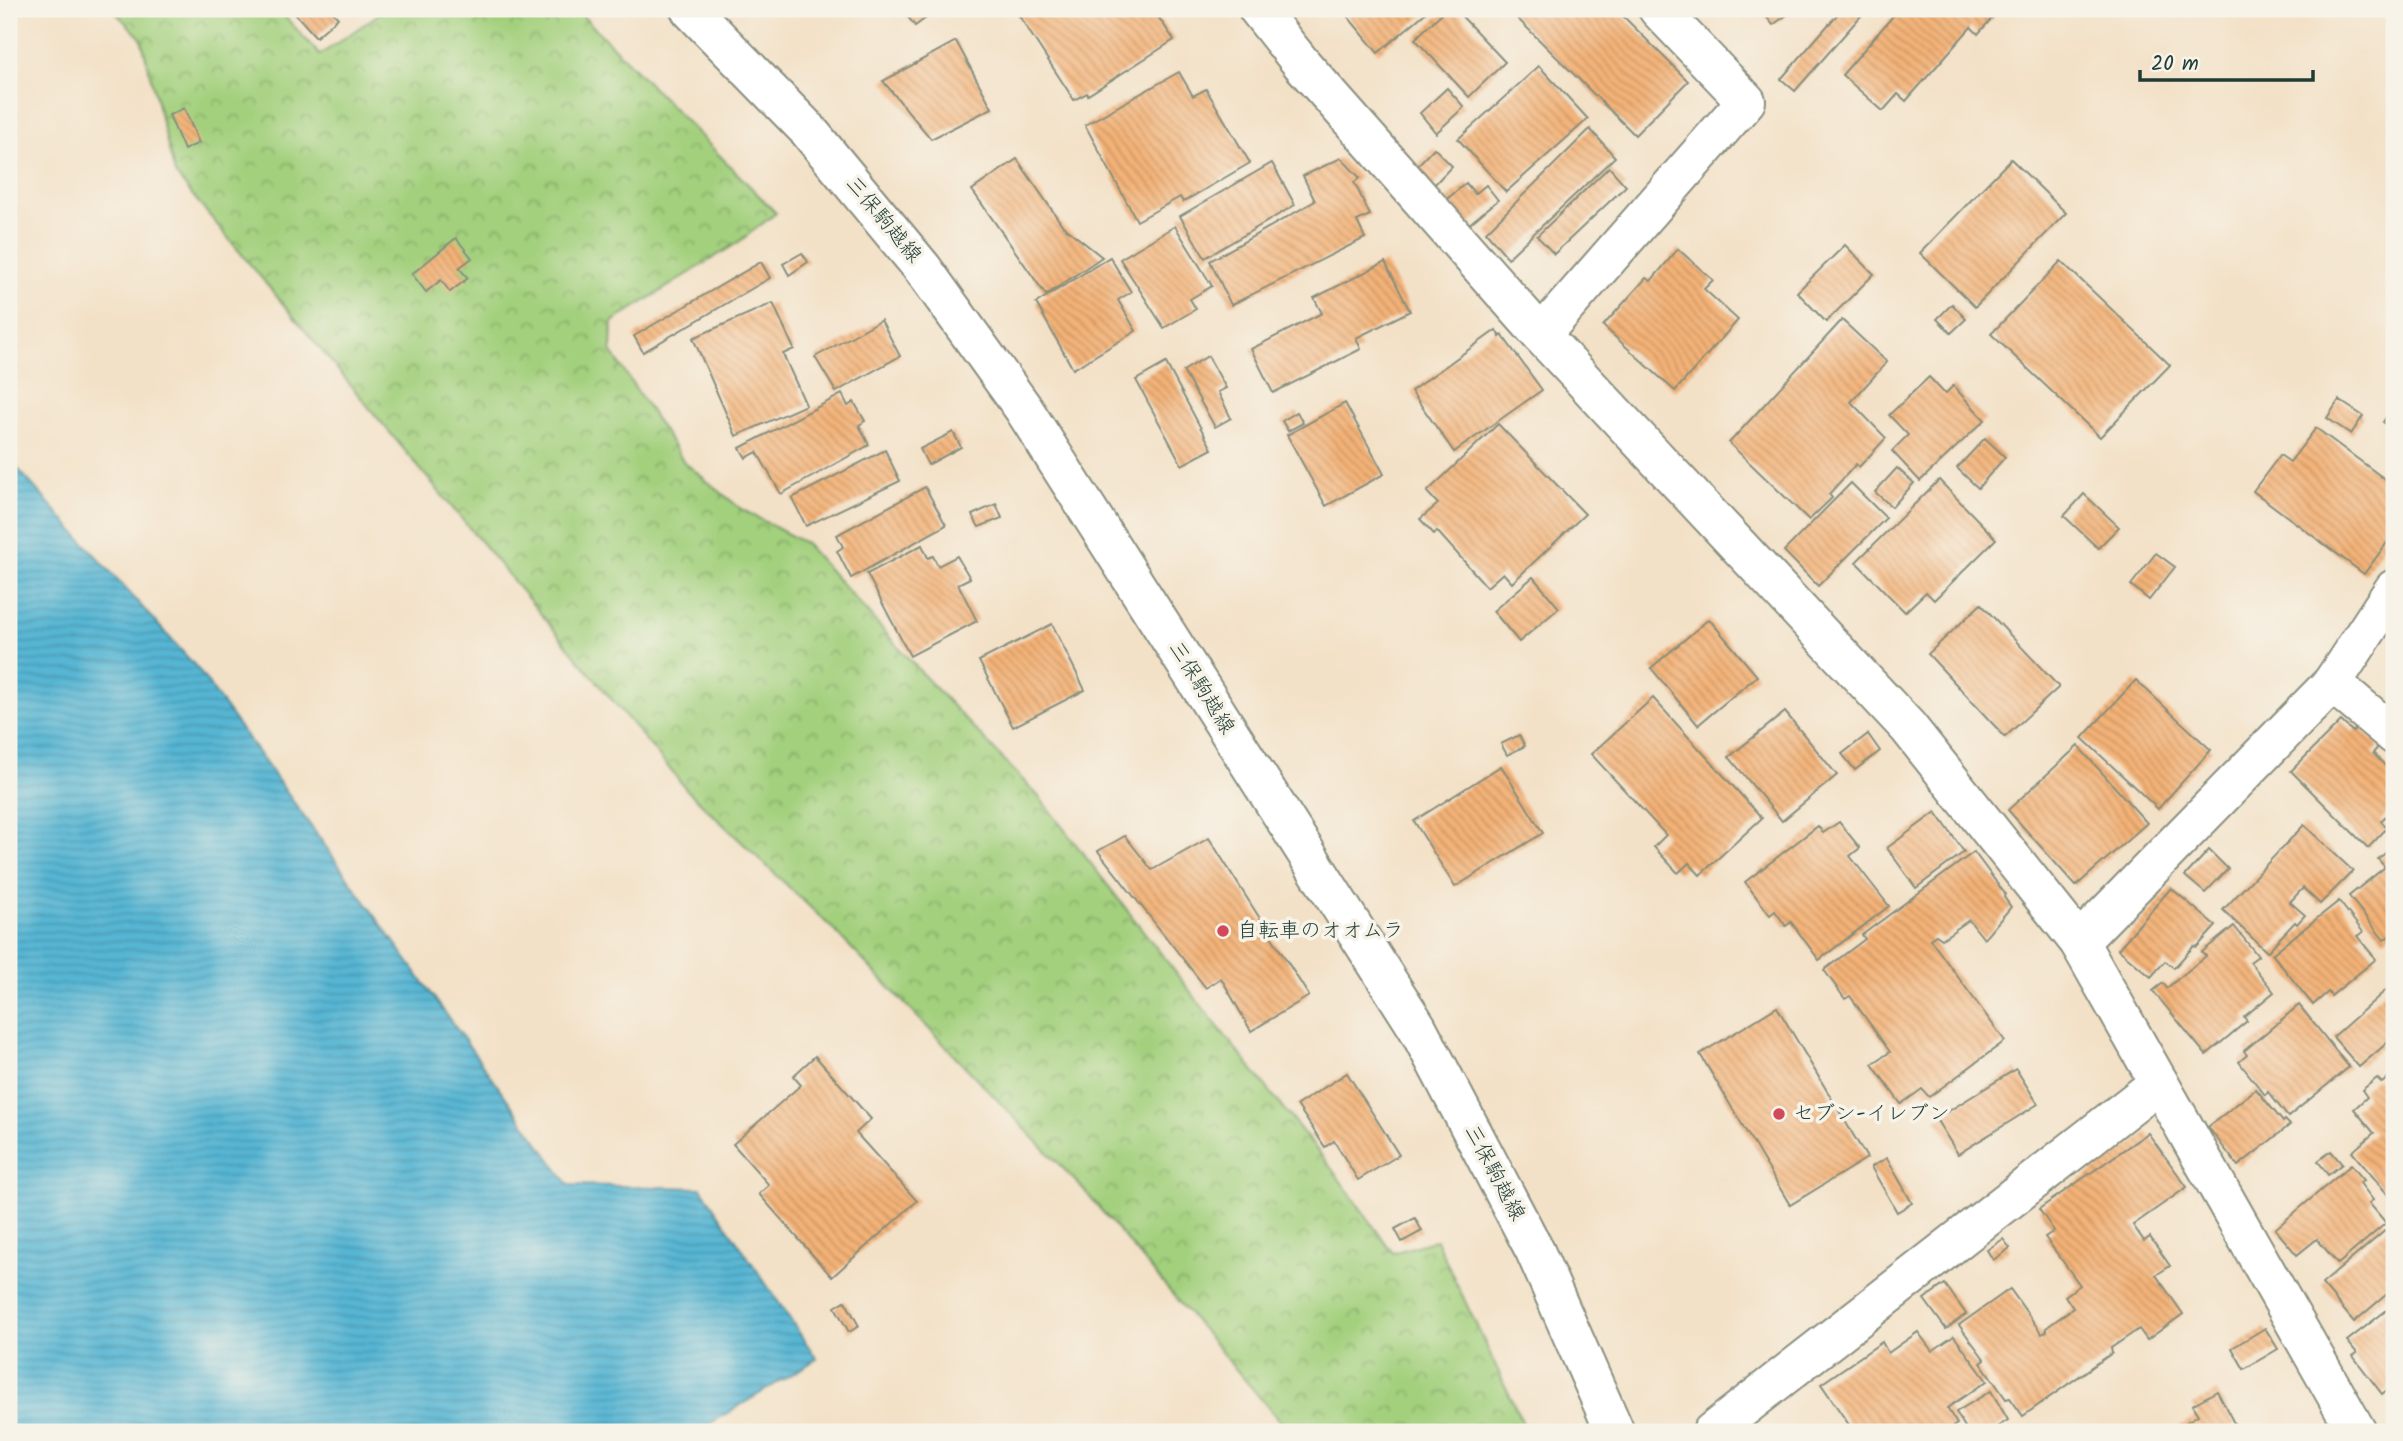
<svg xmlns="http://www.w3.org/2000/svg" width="2403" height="1441" font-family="Kalam,'Klee One',sans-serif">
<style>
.park{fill:url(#park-crowns);stroke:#618658;stroke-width:2}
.water{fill:url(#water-rules);stroke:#3a7a84;stroke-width:2}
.building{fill:url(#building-back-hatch)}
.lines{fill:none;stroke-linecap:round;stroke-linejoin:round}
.minor-casing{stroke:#898f7e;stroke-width:42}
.secondary-casing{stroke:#898f7e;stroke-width:42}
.minor{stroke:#fff;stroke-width:38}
.secondary{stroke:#fff;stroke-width:38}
.poi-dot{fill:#d1495b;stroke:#f7f3e8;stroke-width:2.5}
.labels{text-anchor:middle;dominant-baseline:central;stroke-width:7;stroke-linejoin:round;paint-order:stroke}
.street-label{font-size:21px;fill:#1f3d34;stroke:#f7f3e8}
.poi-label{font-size:21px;fill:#1f3d34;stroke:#f7f3e8;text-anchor:start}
</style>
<defs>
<pattern id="park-crowns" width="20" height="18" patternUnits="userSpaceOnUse" patternTransform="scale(1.75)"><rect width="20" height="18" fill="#a3d07d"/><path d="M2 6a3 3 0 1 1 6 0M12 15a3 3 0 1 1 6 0" fill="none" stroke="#84aa67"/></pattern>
<pattern id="water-rules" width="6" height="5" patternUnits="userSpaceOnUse" patternTransform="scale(1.75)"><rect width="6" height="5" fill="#56b6d4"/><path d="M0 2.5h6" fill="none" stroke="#4795ad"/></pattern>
<pattern id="building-back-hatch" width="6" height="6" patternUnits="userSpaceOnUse" patternTransform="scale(1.75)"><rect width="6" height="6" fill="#f4b277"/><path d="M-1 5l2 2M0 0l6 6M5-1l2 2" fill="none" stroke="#c59262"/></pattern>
</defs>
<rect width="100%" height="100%" fill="#f7f3e8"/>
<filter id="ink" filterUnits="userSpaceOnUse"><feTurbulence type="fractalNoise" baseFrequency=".0143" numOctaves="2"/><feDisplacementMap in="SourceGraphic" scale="14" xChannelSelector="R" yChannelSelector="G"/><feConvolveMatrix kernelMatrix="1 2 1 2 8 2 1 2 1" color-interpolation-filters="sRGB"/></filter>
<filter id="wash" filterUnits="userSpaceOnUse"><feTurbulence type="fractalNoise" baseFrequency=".00686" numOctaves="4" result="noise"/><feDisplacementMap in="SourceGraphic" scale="28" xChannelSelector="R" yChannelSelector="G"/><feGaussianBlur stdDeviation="1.57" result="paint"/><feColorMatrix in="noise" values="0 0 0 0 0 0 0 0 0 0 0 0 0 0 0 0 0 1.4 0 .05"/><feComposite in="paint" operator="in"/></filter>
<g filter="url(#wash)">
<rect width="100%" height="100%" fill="#f3e1c7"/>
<polygon class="park" points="112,9 278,9 320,55 386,9 576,9 776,213 740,241 612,322 611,351 684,462 741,509 805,543 927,679 1039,797 1211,1018 1329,1165 1393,1253 1436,1240 1527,1432 1289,1432 1084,1190 833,929 687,790 175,174 141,38"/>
<polygon class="water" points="9,459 197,668 569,1185 701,1188 817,1359 696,1432 9,1432"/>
<g id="blocks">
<g class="building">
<polygon points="291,9 330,9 338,18 316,37"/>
<polygon points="902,9 938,9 915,26"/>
<polygon points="1019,9 1153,9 1174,40 1088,95 1087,93 1074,100 1016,11"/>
<polygon points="1347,9 1430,9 1378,53 1344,12"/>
<polygon points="1446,9 1455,9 1505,62 1469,97 1415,39"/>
<polygon points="1508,9 1616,9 1688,81 1635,135"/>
<polygon points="1760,9 1795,9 1773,25"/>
<polygon points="1842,9 1867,9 1795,91 1781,79"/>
<polygon points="1899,9 2000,9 1978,34 1971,27 1906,101 1898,94 1883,111 1842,75"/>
<polygon points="956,41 992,108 931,139 883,81"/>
<polygon points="1539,66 1588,119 1506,192 1458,139"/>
<polygon points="1179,72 1193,96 1206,89 1250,163 1183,202 1180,197 1137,221 1085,125"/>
<polygon points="1447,88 1464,107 1436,133 1420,113"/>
<polygon points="184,108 199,143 184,150 169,115"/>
<polygon points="1590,129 1615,157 1508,258 1486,232"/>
<polygon points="1434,148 1452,166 1431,188 1412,171"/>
<polygon points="1341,158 1360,178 1354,182 1370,215 1357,221 1365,238 1231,305 1210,261 1315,201 1303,176"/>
<polygon points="1017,159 1063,226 1102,257 1046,295 972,190"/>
<polygon points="2011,159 2066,213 1975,307 1920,253"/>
<polygon points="1272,163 1295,205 1205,258 1180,216"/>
<polygon points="1609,167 1626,186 1554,254 1537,236"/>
<polygon points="1466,183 1475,194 1486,185 1498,200 1467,226 1447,199"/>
<polygon points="1175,226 1212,286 1190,299 1196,309 1164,328 1120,259"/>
<polygon points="456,238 472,258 459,268 468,278 450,292 441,280 426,292 412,274"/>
<polygon points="1845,245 1874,274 1826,322 1797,292"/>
<polygon points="1678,249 1713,280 1704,289 1738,320 1675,391 1603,326 1646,278 1651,281"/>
<polygon points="802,253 808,262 789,275 783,264"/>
<polygon points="1110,257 1131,292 1118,300 1136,331 1073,369 1036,303"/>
<polygon points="2061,261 2170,365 2100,437 1991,334"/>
<polygon points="761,262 770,278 643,352 634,336"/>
<polygon points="1385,262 1410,311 1356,338 1361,349 1273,393 1251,349 1322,313 1314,298"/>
<polygon points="773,303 794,349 783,354 806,405 736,436 693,338"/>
<polygon points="1952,304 1966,319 1951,333 1937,319"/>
<polygon points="881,320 900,356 836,392 815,357"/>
<polygon points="1842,320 1887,362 1851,402 1886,438 1859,467 1856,464 1829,494 1832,498 1809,520 1729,443"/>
<polygon points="1496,330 1500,337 1502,335 1542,390 1454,452 1411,391"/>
<polygon points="1208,356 1226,388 1218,392 1231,418 1215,427 1183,371"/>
<polygon points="1166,363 1212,449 1182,465 1136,380"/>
<polygon points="1929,377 1945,394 1953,386 1985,420 1920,481 1892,451 1908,435 1889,415"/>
<polygon points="842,394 848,406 854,402 865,421 859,425 869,445 781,494 757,452 746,458 740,448"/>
<polygon points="2339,400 2363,416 2351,434 2327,418"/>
<polygon points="1345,403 1384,474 1326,506 1287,435"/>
<polygon points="2394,406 2394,429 2383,422"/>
<polygon points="1297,412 1303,423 1288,431 1282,421"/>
<polygon points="1498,424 1585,514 1512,583 1503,573 1487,587 1437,531 1434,534 1420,519 1438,504 1427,492"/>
<polygon points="2316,428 2394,486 2394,533 2364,574 2253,491 2280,455 2290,462"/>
<polygon points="953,432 961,447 928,465 920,449"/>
<polygon points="1985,438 2005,457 1978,488 1957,468"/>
<polygon points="885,450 900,481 806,526 792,498"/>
<polygon points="1897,468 1914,483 1892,507 1875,492"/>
<polygon points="1939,480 1996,539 1934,600 1926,592 1905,612 1856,562"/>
<polygon points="1851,483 1886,518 1818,586 1784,551"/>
<polygon points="925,487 946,525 851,578 837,551 843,547 837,535"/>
<polygon points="2084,494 2119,527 2098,548 2064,516"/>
<polygon points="996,504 1002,518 979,527 972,515"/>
<polygon points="922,545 928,558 933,556 938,566 957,556 970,578 958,584 977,621 910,656 867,574"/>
<polygon points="2156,553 2175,567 2149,600 2131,585"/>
<polygon points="1533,577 1559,608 1519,642 1493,611"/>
<polygon points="1981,604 2059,687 2005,737 1928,654"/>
<polygon points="1709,619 1757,676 1698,725 1651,668"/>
<polygon points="1052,624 1085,690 1013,727 979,661"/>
<polygon points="2136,680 2211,750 2158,809 2082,738"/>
<polygon points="1653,698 1762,818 1700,875 1689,863 1678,873 1654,847 1666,835 1591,754"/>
<polygon points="1785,712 1837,775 1782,821 1729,757"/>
<polygon points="2341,721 2353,732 2359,726 2379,746 2373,753 2394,775 2394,807 2381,821 2387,828 2368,848 2291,771"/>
<polygon points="1868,734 1880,751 1855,770 1842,754"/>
<polygon points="1519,735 1525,746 1507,755 1501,744"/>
<polygon points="2078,746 2147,823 2076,886 2008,810"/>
<polygon points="1501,766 1543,833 1455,887 1414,821"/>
<polygon points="1936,812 1964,852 1916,888 1887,848"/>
<polygon points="1839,822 1860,848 1850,856 1889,906 1819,960 1791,922 1786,926 1775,911 1770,915 1745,882 1818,826 1823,833"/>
<polygon points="2304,825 2353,871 2320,904 2303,888 2290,902 2305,915 2297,924 2295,922 2267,952 2223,910"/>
<polygon points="1125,836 1152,870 1209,838 1309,996 1251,1031 1221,978 1206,988 1098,851"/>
<polygon points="2394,846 2394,932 2384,940 2349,896 2385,867 2378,859"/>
<polygon points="2209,850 2228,869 2205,893 2185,876"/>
<polygon points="1974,852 2005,894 2004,897 2011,907 1984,939 1969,920 1942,939 1936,935 1930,939 2005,1041 1929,1097 1922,1089 1901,1104 1872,1064 1890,1052 1850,996 1845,999 1824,970 1865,939 1862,935"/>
<polygon points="2171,888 2216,926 2197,947 2194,946 2174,968 2165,961 2151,977 2118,949"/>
<polygon points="2339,901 2363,932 2357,936 2376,959 2331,996 2328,992 2313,1005 2272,954"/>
<polygon points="2234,926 2258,956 2250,962 2274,992 2244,1017 2247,1021 2206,1055 2153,991 2163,983 2167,988 2206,956 2202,952"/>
<polygon points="2394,983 2394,1037 2359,1067 2333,1037"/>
<polygon points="2299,1005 2349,1067 2288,1117 2268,1092 2265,1095 2239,1062 2247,1055 2244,1051"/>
<polygon points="1777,1007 1867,1158 1790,1205 1700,1054"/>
<polygon points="815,1056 871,1119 856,1133 917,1201 832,1277 759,1194 769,1185 733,1144 801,1085 793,1076"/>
<polygon points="2016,1069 2038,1104 1958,1154 1936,1119"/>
<polygon points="1347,1073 1399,1155 1358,1180 1334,1141 1325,1147 1297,1105"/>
<polygon points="2394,1073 2394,1202 2352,1152 2374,1133 2354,1109 2367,1097 2362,1090 2377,1078 2382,1083"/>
<polygon points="2256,1089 2283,1122 2285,1120 2290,1125 2238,1166 2208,1127"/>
<polygon points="2148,1133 2187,1187 2133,1225 2144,1241 2150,1237 2170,1266 2156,1275 2183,1314 2147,1340 2139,1329 2111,1348 2112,1353 2023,1416 2010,1398 2006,1399 1981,1363 1985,1360 1959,1325 2010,1289 2042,1334 2047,1331 2046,1328 2073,1308 2065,1296 2080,1285 2045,1237 2054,1231 2039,1209"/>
<polygon points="2331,1151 2342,1164 2328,1175 2318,1161"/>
<polygon points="1887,1158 1912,1203 1897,1212 1871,1167"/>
<polygon points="2351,1165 2364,1180 2360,1183 2373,1200 2369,1203 2386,1223 2338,1264 2317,1239 2297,1255 2275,1229"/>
<polygon points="1415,1218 1422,1231 1402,1242 1395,1229"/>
<polygon points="2394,1223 2394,1288 2354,1322 2322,1284"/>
<polygon points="2003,1239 2010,1248 1993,1260 1987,1250"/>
<polygon points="1945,1284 1966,1314 1946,1329 1924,1299"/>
<polygon points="845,1301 859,1326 849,1332 835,1307"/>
<polygon points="2392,1306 2394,1310 2394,1384 2382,1394 2353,1356 2357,1353 2347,1341"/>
<polygon points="2265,1328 2278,1349 2244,1369 2232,1348"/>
<polygon points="1918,1332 1932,1351 1954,1336 1987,1381 1947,1408 1957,1424 1945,1432 1854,1432 1821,1384 1882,1342 1888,1353"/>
<polygon points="1991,1391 2008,1420 1989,1432 1968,1432 1956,1412"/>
<polygon points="2217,1391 2235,1425 2227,1432 2177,1432 2175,1429 2198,1415 2192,1405"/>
</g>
</g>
</g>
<g filter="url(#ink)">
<use href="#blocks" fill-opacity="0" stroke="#898f7e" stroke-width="2"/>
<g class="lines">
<defs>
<g id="minor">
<polyline points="1258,9 1301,63 1541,335 1908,727 2079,942 2357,1432"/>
<polyline points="1541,335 1746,101 1658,9"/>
<polyline points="2332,683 2394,735"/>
<polyline points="2079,942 2332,683 2394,589"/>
<polyline points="1712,1432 2159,1083"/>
</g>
<polyline id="secondary" points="690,9 808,130 923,269 1023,408 1417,1027 1535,1251 1615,1432"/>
</defs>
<use href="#minor" class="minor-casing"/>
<use href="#secondary" class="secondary-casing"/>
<use href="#minor" class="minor"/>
<use href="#secondary" class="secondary"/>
</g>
</g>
<g class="poi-dot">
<circle cx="1223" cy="931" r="7"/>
<circle cx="1779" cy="1114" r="7"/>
</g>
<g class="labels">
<g class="street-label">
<text transform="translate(883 220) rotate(50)">三保駒越線</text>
<text transform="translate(1201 688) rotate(58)">三保駒越線</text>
<text transform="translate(1494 1173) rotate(62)">三保駒越線</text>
</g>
<g class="poi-label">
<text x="1237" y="931">自転車のオオムラ</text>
<text x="1793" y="1114">セブン-イレブン</text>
</g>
</g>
<rect width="2403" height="1441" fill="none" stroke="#f7f3e8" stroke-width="35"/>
<path d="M2140 70v10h173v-10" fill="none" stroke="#1f3d34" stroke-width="3.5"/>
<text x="2151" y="70" font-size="21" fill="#1f3d34" stroke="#f7f3e8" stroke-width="5" paint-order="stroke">20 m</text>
</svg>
